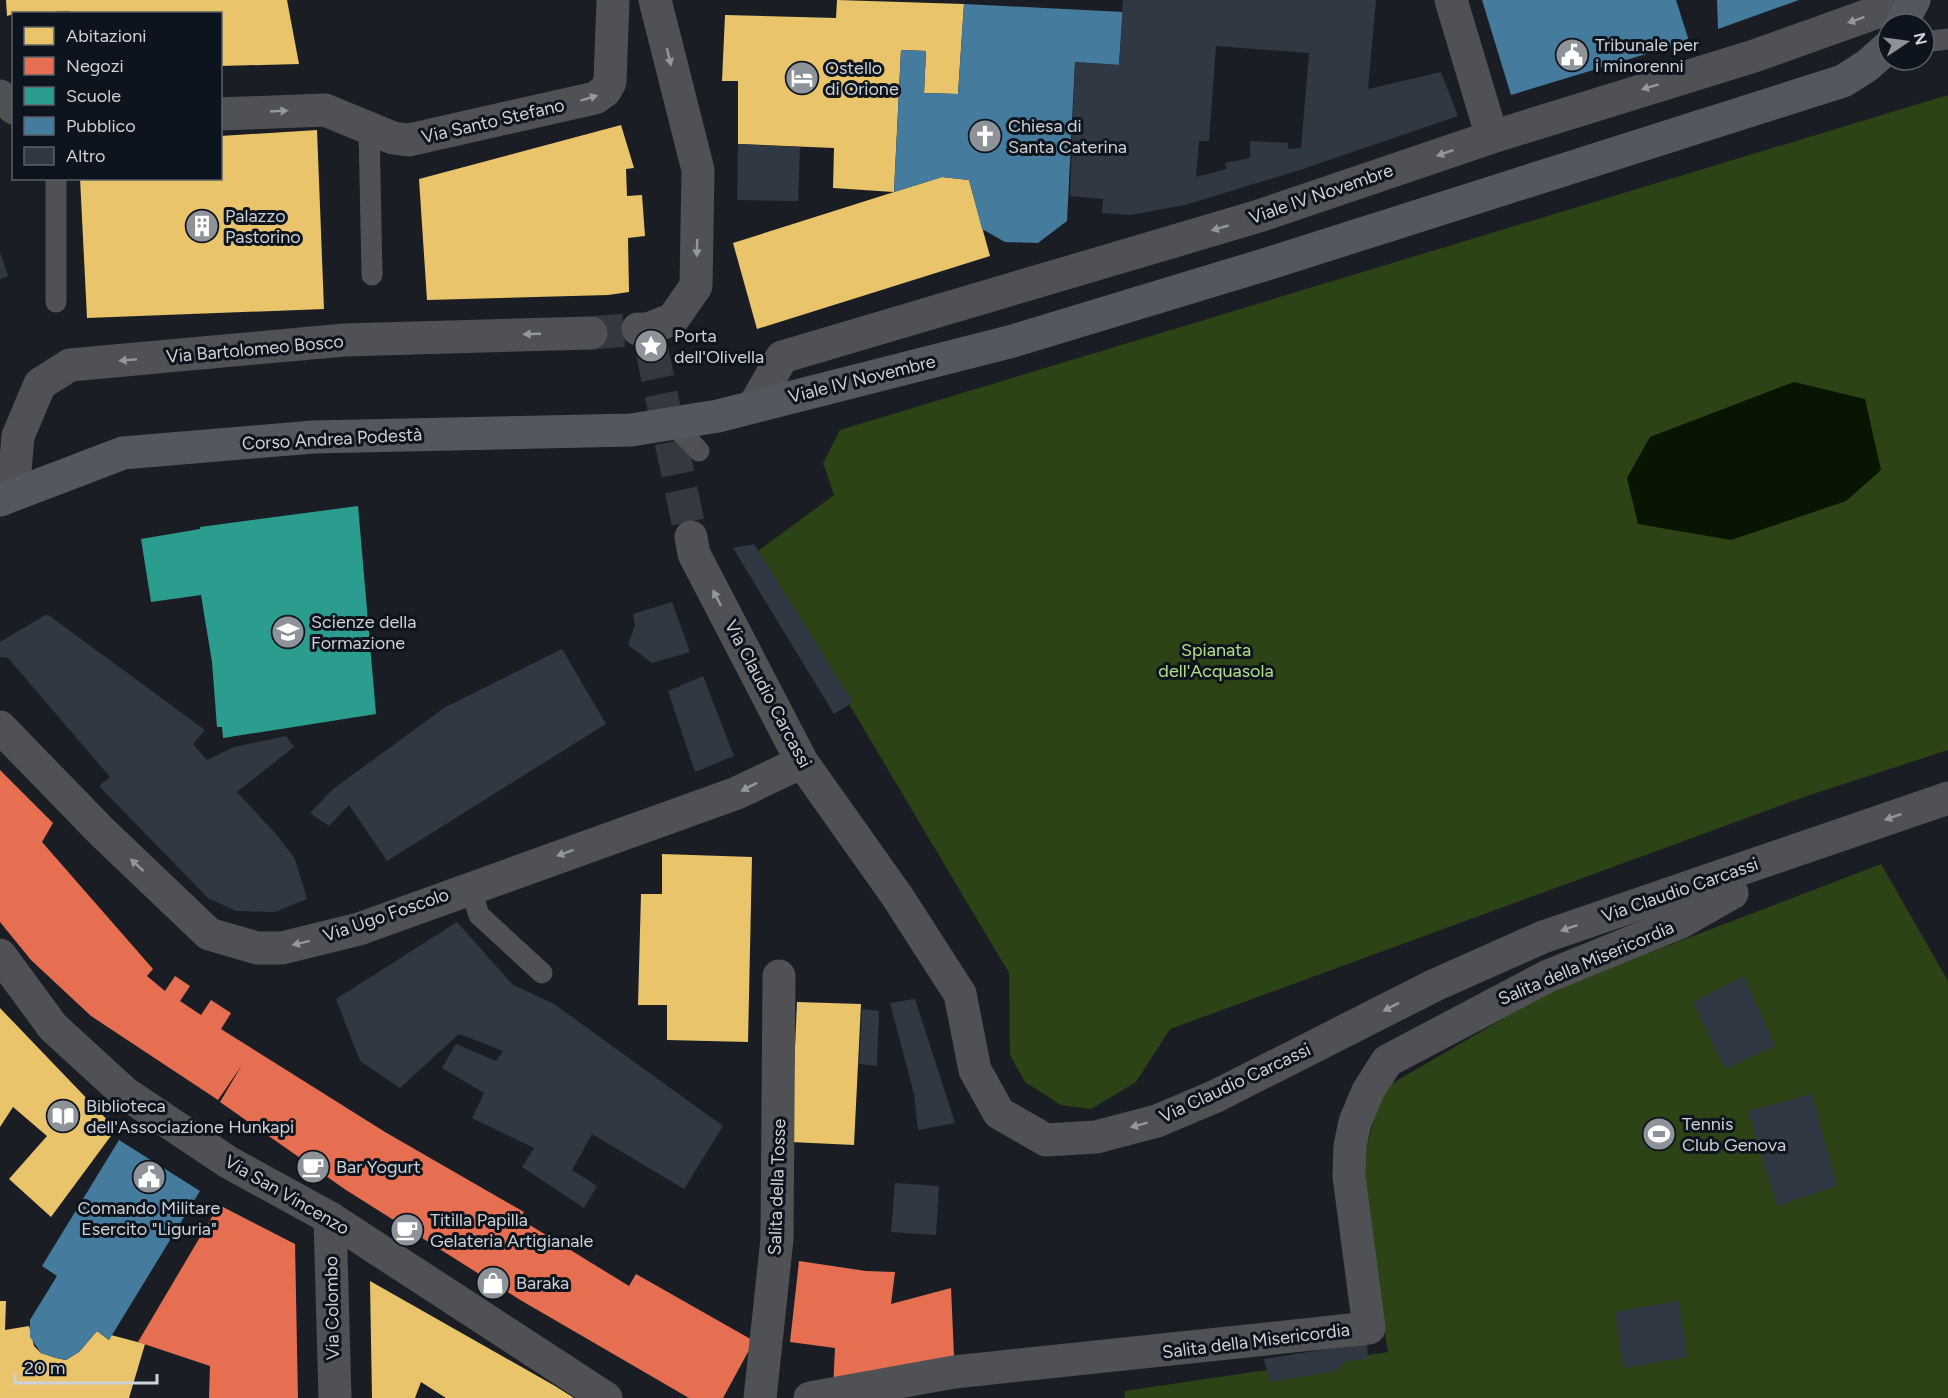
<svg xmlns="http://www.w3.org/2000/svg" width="1948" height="1398" font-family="Figtree,sans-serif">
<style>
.green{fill:#2c4316}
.water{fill:#081503}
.homes{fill:#e9c46a}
.shops{fill:#e76f51}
.schools{fill:#2a9d8f}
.public{fill:#457b9d}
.building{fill:#303844;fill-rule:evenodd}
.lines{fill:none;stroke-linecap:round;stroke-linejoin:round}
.street-tunnel{stroke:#35393f;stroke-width:33;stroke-dasharray:33 16;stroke-linecap:butt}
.lane{stroke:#4f5155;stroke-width:21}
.street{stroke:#4f5155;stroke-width:33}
.secondary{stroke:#53575e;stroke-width:33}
.oneway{fill:#94979d}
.labels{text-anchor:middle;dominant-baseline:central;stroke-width:6;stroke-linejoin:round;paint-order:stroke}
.poi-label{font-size:18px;fill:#cdd1d8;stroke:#0e141d;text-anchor:start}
.street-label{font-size:18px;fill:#cdd1d8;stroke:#0e141d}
.park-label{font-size:18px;fill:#b2e08a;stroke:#0e141d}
</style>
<rect width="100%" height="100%" fill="#1a1e24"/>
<g class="green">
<polygon points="1948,95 1948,750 1804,797 1170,1029 1136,1082 1091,1109 1061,1105 1025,1082 1010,1055 1009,973 758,551 834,495 823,463 840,430"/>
<polygon points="1881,864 1948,981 1948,1398 1125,1398 1124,1391 1388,1352 1359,1178 1381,1090 1552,990"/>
</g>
<polygon class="water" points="1794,382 1865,399 1881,470 1846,501 1731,540 1638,524 1627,478 1650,437"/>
<g class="homes">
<polygon points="6,0 287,0 299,64 220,66 220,14 69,14 69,11 14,14 7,16"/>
<polygon points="837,0 964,4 958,94 924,93 926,51 901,50 894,192 942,177 969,180 990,256 757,329 733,243 894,192 833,188 834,148 738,144 738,81 722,81 725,15 836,18"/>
<polygon points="621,125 634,168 626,169 627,196 642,195 645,236 628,238 629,292 608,295 427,300 419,179"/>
<polygon points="317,130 324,309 87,318 80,178 220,178 220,136"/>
<polygon points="662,854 752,857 748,1042 667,1040 667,1005 638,1005 641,894 662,894"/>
<polygon points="797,1002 861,1004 854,1145 791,1142"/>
<polygon points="0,1008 116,1129 51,1217 9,1179 47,1136 13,1107 0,1127"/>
<polygon points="370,1281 555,1386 574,1398 446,1398 421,1382 415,1398 372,1398"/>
<polygon points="0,1301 6,1301 5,1330 29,1326 34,1346 41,1353 56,1358 66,1360 79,1352 97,1331 109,1340 111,1335 145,1344 129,1398 0,1398"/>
</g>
<g class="shops">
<polygon points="0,770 53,823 42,842 153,969 147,976 165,991 175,976 190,986 180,1001 201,1015 211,1000 231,1013 221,1029 385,1132 524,1212 520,1219 629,1286 636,1274 754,1341 723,1398 689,1398 522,1301 346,1190 220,1102 242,1065 218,1100 91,1016 31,960 0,922"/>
<polygon points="219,1205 295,1244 298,1398 209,1398 210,1366 138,1342"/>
<polygon points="799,1261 866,1271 895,1272 891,1304 951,1288 954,1356 833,1389 835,1348 790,1342"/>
</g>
<polygon class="schools" points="358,506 376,714 223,738 222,727 217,727 212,662 201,595 151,602 141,539 200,529 200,527"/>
<g class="public">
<polygon points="1482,0 1676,0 1689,41 1511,95"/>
<polygon points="1717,0 1799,0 1718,29"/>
<polygon points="964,4 1123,12 1119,65 1075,62 1067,221 1038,243 1005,242 982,229 969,180 942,177 894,192 901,50 926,51 924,93 958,94"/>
<polygon points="119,1140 200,1191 109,1340 97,1331 79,1352 66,1360 56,1358 41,1353 30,1337 30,1320 57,1276 42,1266"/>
</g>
<g class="building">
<path d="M1123 0H1376L1368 89 1441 72 1458 116 1300 170 1185 205 1130 215 1102 213 1103 199 1070 196 1075 62 1119 65ZM1216 46 1309 53 1301 148 1288 149V143L1250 141V158L1225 163 1227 169 1196 177 1199 141H1209Z"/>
<polygon points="738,144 800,147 798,201 737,200"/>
<polygon points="0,252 8,276 0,279"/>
<polygon points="754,544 853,702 834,714 733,548"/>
<polygon points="672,602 690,652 652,663 628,645 635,625 633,614"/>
<polygon points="47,614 205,730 193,744 207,760 234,747 286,736 294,747 237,792 276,834 295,859 307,899 275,912 236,911 208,898 99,786 110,777 8,658 0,657 0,642"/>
<polygon points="562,649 606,724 387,861 349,805 329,826 310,813 333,789 444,708"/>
<polygon points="703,676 734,756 695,772 668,691"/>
<polygon points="457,922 513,985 554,1004 723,1126 684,1189 592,1134 572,1170 597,1186 584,1208 522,1167 534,1148 472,1118 484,1093 442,1068 456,1044 496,1061 503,1051 459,1034 400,1088 360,1061 336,999"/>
<polygon points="1744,976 1775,1046 1725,1069 1693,1002"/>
<polygon points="915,999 955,1123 918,1130 914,1094 890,1003"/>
<polygon points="862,1009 879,1011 877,1066 859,1064"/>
<polygon points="1812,1094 1837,1186 1777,1206 1748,1111"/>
<polygon points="895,1183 939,1186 936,1235 891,1232"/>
<polygon points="1679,1301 1687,1357 1623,1368 1615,1312"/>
<polygon points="1367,1343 1368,1359 1346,1361 1336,1371 1270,1382 1264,1359"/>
</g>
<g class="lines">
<g class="street-tunnel">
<polyline points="591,333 638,329"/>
<polyline points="651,346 691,537"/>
</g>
<g class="lane">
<polyline points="1924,42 1948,39"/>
<polyline points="369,127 372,275"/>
<polyline points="56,302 56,178"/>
<polyline points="673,424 699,451"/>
<polyline points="470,887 479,915 542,973"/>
</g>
<g class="street">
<polyline points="1451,0 1492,137"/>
<polyline points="0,96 14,108"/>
<polyline points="220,114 325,110 393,138 409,140 595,98 605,91 610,82 613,0"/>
<polyline points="638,329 648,329 673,319 696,286 698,170 655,0"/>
<polyline points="754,406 782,357 1259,216 1492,137 1754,56 1911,0"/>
<polyline points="13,494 18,436 40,384 70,365 344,340 591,333"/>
<polyline points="691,537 694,554 802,762 897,896 960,994 975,1070 999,1113 1046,1140 1096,1137 1157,1121 1216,1096 1435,985 1543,937 1948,798"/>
<polyline points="0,727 102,832 209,934 257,948 282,948 359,929 737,793 802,762"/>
<polyline points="0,955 53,1027 125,1093 228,1162 330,1218 606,1398"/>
<polyline points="330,1218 335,1398"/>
<polyline points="760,1398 777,1239 779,976"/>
<polyline points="810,1398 954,1372 1369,1328 1349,1176 1350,1146 1355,1122 1368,1091 1387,1061 1548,976 1681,922 1732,893"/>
</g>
<g class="secondary">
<polyline points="1901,24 1914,0"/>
<polyline points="0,500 123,453 313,437 631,430 718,416 1013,341 1267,264 1843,81 1868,65 1888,47"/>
</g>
</g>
<defs><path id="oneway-solid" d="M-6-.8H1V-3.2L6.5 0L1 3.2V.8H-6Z" transform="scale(1.5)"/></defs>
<g class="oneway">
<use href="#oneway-solid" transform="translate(1856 20) rotate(160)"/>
<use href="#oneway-solid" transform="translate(669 57) rotate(76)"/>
<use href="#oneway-solid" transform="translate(1650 87) rotate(163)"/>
<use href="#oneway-solid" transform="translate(589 98) rotate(-17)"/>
<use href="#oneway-solid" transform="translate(279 111) rotate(-3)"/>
<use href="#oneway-solid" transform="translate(1445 153) rotate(161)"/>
<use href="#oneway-solid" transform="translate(1220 228) rotate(164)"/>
<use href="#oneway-solid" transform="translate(697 248) rotate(91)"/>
<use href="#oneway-solid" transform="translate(532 334) rotate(178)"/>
<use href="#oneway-solid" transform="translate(128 360) rotate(175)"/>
<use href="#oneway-solid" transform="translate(717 598) rotate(-117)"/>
<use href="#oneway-solid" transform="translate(749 787) rotate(153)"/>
<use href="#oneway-solid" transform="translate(1893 817) rotate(161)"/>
<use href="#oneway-solid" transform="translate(565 853) rotate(160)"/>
<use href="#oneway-solid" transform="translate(137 865) rotate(-137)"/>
<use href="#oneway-solid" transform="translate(1569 928) rotate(161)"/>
<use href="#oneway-solid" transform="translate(301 943) rotate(166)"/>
<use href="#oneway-solid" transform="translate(1391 1007) rotate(153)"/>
<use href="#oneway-solid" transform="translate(1139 1125) rotate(165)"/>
</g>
<defs>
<symbol id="civic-disc" viewBox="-11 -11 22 22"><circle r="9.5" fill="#8e9299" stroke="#0e141d"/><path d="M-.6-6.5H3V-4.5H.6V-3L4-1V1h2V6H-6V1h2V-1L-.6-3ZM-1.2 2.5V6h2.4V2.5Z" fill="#fff"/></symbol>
<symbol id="hotel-disc" viewBox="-11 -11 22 22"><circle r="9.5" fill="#8e9299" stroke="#0e141d"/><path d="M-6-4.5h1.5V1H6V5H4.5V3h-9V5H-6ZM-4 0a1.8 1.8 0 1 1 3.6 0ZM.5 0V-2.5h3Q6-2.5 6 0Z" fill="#fff"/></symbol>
<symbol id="church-disc" viewBox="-11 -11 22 22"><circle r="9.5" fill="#8e9299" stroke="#0e141d"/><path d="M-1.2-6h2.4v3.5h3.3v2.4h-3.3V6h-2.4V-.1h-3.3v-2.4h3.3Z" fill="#fff"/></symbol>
<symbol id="building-disc" viewBox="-11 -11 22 22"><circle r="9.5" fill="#8e9299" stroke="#0e141d"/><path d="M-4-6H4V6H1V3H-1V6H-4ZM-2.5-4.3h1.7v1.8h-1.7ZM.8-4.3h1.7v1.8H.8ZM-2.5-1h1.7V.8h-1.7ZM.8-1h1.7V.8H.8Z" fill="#fff"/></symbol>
<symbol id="sight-disc" viewBox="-11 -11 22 22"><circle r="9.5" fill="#8e9299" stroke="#0e141d"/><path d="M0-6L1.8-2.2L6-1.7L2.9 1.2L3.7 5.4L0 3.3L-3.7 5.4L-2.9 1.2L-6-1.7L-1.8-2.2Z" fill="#fff"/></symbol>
<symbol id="university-disc" viewBox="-11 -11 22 22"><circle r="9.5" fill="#8e9299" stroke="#0e141d"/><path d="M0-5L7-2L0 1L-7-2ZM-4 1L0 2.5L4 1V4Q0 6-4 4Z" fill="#fff"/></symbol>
<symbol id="library-disc" viewBox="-11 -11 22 22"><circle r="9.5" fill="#8e9299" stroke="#0e141d"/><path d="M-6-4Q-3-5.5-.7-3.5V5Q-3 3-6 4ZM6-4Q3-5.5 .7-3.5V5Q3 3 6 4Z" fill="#fff"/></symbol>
<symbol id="stadium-disc" viewBox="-11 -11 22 22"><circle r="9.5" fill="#8e9299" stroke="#0e141d"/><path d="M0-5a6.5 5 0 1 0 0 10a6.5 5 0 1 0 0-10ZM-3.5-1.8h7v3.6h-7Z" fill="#fff"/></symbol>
<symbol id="cafe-disc" viewBox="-11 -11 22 22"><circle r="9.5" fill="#8e9299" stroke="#0e141d"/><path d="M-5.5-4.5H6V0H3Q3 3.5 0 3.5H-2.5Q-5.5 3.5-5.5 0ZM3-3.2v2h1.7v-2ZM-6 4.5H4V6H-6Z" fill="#fff"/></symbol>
<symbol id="shop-disc" viewBox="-11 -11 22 22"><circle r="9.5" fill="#8e9299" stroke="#0e141d"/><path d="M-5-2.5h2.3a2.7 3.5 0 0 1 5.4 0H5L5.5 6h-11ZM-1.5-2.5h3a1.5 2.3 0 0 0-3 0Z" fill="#fff"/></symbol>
</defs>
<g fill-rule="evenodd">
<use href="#civic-disc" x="1553" y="36" width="38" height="38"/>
<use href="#hotel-disc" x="783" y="59" width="38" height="38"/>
<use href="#church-disc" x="966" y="117" width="38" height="38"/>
<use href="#building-disc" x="183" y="207" width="38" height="38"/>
<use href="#sight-disc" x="632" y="327" width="38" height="38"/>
<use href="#university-disc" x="269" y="613" width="38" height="38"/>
<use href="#library-disc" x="44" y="1097" width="38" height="38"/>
<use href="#stadium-disc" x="1640" y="1115" width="38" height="38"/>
<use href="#cafe-disc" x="294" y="1148" width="38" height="38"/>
<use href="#civic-disc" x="130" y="1158" width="38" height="38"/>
<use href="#cafe-disc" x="388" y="1211" width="38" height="38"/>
<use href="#shop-disc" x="474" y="1264" width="38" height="38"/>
</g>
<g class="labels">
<g class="poi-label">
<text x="1595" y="45">Tribunale per<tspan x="1595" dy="21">i minorenni</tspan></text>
<text x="825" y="68">Ostello<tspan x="825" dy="21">di Orione</tspan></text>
<text x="1008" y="126">Chiesa di<tspan x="1008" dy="21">Santa Caterina</tspan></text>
<text x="225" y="216">Palazzo<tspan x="225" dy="21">Pastorino</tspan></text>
<text x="674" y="336">Porta<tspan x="674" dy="21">dell'Olivella</tspan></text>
<text x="311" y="622">Scienze della<tspan x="311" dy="21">Formazione</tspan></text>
<text x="86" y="1106">Biblioteca<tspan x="86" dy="21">dell'Associazione Hunkapi</tspan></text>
<text x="1682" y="1124">Tennis<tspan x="1682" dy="21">Club Genova</tspan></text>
<text x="336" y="1167">Bar Yogurt</text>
<text x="149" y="1208" text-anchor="middle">Comando Militare<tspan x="149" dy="21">Esercito "Liguria"</tspan></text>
<text x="430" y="1220">Titilla Papilla<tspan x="430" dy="21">Gelateria Artigianale</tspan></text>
<text x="516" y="1283">Baraka</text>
</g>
<g class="street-label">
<text transform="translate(493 121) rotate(-13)">Via Santo Stefano</text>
<text transform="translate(1321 194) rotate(-19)">Viale IV Novembre</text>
<text transform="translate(255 349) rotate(-5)">Via Bartolomeo Bosco</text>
<text transform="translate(862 379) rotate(-14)">Viale IV Novembre</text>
<text transform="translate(332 439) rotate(-3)">Corso Andrea Podestà</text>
<text transform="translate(768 694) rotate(62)">Via Claudio Carcassi</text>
<text transform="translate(1680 890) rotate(-19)">Via Claudio Carcassi</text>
<text transform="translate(386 915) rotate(-19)">Via Ugo Foscolo</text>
<text transform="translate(1586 963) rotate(-23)">Salita della Misericordia</text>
<text transform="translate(1235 1083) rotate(-25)">Via Claudio Carcassi</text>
<text transform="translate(777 1187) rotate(-88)">Salita della Tosse</text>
<text transform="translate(287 1195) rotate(30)">Via San Vincenzo</text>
<text transform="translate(332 1308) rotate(-91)">Via Colombo</text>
<text transform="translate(1256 1341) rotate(-7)">Salita della Misericordia</text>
</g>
<g class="park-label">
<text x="1216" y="650">Spianata<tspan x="1216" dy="21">dell'Acquasola</tspan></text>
</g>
</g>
<rect x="12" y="12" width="210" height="168" fill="#0e141d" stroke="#5a6068" stroke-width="1.5"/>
<rect x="24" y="27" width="30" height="18" fill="#e9c46a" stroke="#5a6068" stroke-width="1.5"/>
<text x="66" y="42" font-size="18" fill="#cdd1d8">Abitazioni</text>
<rect x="24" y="57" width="30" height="18" fill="#e76f51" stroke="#5a6068" stroke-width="1.5"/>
<text x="66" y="72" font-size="18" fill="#cdd1d8">Negozi</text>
<rect x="24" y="87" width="30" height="18" fill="#2a9d8f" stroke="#5a6068" stroke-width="1.5"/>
<text x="66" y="102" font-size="18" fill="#cdd1d8">Scuole</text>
<rect x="24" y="117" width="30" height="18" fill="#457b9d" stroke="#5a6068" stroke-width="1.5"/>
<text x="66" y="132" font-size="18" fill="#cdd1d8">Pubblico</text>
<rect x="24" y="147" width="30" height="18" fill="#303844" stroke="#5a6068" stroke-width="1.5"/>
<text x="66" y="162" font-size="18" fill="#cdd1d8">Altro</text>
<g transform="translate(1906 42) rotate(77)"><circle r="28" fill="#0e141d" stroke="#5a6068" stroke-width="1.5"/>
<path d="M0-4.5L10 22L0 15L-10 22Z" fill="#8e9299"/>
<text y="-9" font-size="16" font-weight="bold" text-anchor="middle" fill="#cdd1d8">N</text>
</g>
<path d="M15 1374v9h142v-9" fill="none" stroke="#cdd1d8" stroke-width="3"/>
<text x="24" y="1374" font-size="18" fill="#cdd1d8" stroke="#0e141d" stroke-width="4.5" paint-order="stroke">20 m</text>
</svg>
